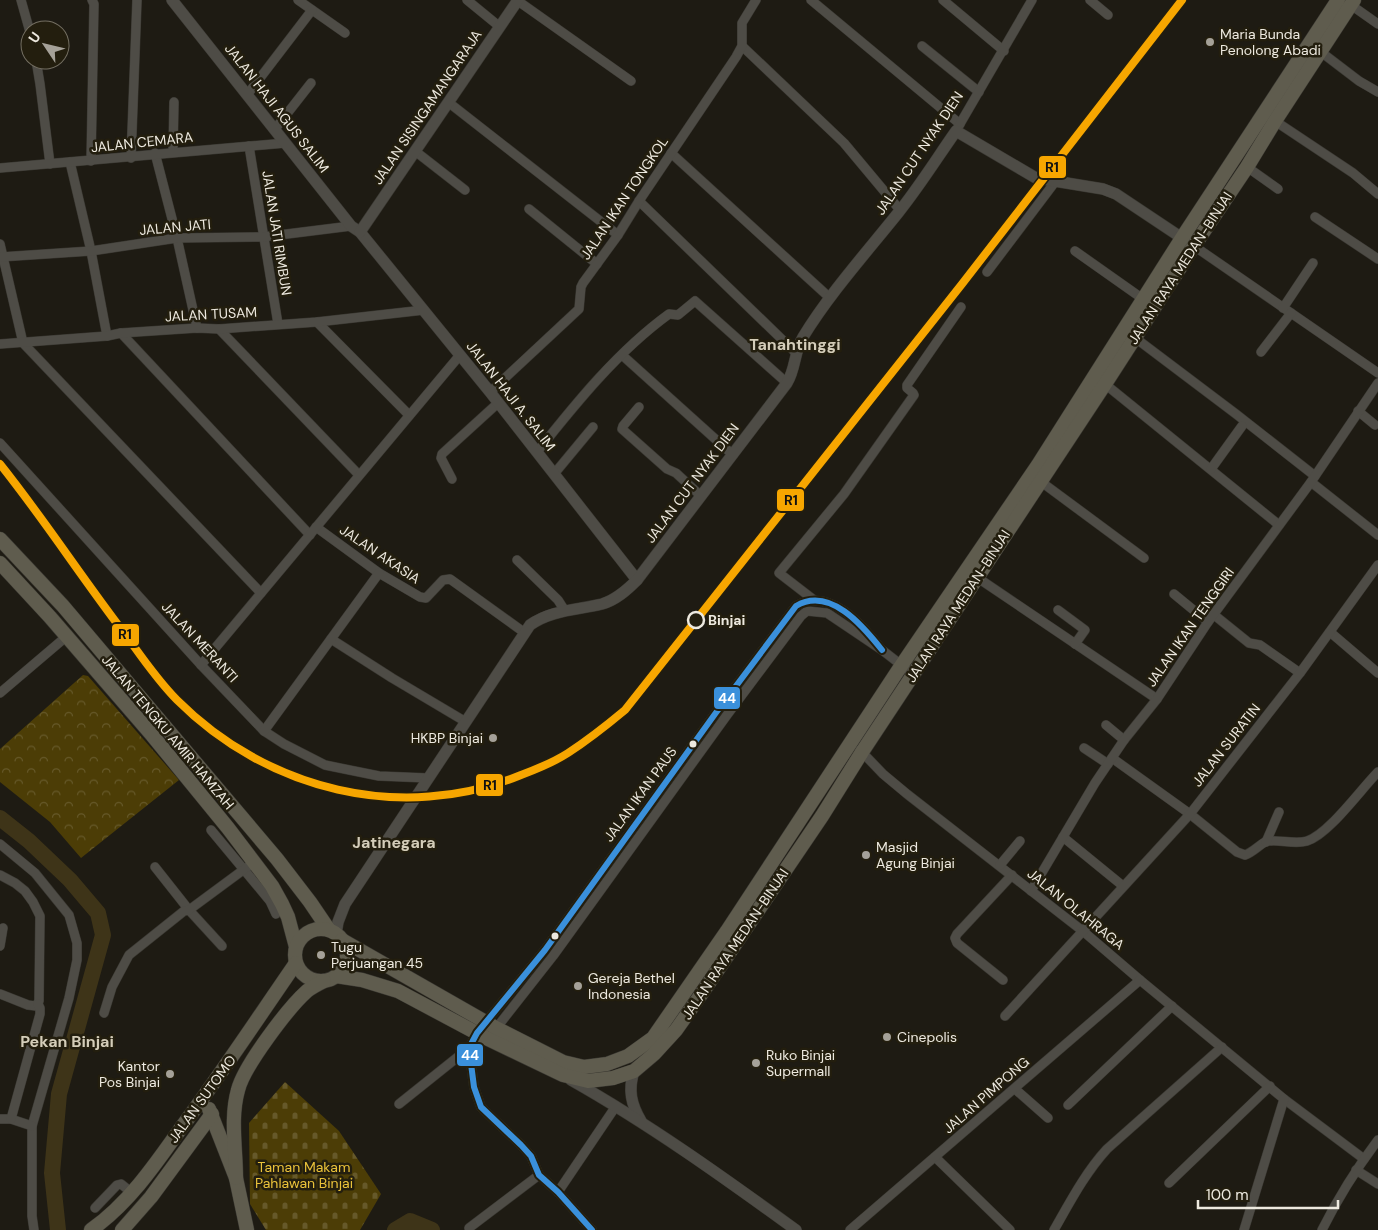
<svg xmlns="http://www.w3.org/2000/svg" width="1378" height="1230" font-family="'DM Sans',sans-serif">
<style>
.cemetery{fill:url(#cemetery-stones)}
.park{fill:url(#park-crowns)}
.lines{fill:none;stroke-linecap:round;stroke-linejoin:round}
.river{stroke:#3e3418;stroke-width:16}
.minor-casing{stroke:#393731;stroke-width:10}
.tertiary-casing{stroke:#393731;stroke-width:12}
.primary-casing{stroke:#393731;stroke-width:15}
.minor{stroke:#4e4c46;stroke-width:9}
.tertiary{stroke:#4e4c46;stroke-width:11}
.primary{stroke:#5f5c4e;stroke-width:14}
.bus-1-casing{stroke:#231e0e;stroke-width:10}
.bus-1{stroke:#3a90db;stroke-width:6}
.rail-1-casing{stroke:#231e0e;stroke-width:11}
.rail-1{stroke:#f7a600;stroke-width:8}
.poi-dot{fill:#a5a198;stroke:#231e0e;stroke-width:2}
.stop-dot{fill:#231e0e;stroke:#ede9df;stroke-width:2.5}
.bus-dot{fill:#ede9df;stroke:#231e0e;stroke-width:2}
.labels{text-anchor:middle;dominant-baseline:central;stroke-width:5;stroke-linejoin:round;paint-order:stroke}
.poi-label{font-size:14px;fill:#ede9df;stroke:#231e0e;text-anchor:start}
.street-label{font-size:14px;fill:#ede9df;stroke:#231e0e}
.stop-label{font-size:14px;font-weight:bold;fill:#ede9df;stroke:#231e0e;text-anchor:start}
.park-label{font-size:14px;fill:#eac23a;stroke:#231e0e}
.quarter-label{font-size:16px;font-weight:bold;fill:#d4cdb9;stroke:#231e0e}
.line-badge{stroke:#231e0e;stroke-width:2}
.badge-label{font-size:14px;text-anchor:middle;font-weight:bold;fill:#fff}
.pale-badge-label{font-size:14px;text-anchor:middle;font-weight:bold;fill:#111}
</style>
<defs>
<pattern id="cemetery-stones" width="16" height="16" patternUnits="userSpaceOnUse" patternTransform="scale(1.25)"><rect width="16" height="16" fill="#4c3d06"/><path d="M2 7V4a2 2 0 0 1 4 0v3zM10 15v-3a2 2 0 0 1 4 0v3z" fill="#66592a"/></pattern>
<pattern id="park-crowns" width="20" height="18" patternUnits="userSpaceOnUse" patternTransform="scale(1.25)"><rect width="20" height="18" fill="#4c3d06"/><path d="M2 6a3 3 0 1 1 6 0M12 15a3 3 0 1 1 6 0" fill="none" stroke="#66592a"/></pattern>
</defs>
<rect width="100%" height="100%" fill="#1e1b13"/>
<polygon class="cemetery" points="285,1082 339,1131 381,1194 360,1230 266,1230 250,1204 249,1123"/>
<polygon class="park" points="83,675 88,676 179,780 81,858 50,822 0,782 0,749"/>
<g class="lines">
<g class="river">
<polyline points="0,818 29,841 70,880 98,913 103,935 59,1094 52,1173 58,1230"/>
<polyline points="395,1230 410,1221 432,1230"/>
</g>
<defs>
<g id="minor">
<polyline points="21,0 30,32"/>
<polyline points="298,0 345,33"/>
<polyline points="467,0 500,27"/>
<polyline points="811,0 960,124"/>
<polyline points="943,0 1004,51"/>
<polyline points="1090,0 1108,15"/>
<polyline points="518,1 631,81"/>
<polyline points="1351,5 1378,24"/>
<polyline points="742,46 844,143 900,210"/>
<polyline points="922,46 979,92"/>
<polyline points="1321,52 1359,81 1378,92"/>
<polyline points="36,60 40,84 50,164"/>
<polyline points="247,95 312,10"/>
<polyline points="448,102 618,235"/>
<polyline points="1275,121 1353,173 1378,194"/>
<polyline points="275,129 311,83"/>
<polyline points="957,129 1032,0"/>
<polyline points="249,146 278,324"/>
<polyline points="415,151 465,190"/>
<polyline points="173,152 174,102"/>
<polyline points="155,153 177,238 197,328"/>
<polyline points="671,153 830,298"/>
<polyline points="131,158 137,0"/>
<polyline points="91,161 94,4 92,0"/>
<polyline points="70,162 91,251 107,336"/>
<polyline points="1247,167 1278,189"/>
<polyline points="0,168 286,143"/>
<polyline points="639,201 796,353"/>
<polyline points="529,209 597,264"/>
<polyline points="1315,217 1378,259"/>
<polyline points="0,244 23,343 261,593"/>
<polyline points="1194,246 1378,373"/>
<polyline points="1075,251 1143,299"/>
<polyline points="0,257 91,251 177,238 263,237 351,226"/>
<polyline points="987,272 1055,182"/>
<polyline points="1283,308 1313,263"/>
<polyline points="317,322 409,415"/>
<polyline points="219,329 359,475"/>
<polyline points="121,333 310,535"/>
<polyline points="1134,337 1236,414 1315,476"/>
<polyline points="0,344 107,336 121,333 197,328 219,329 317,322 424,310"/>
<polyline points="1261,352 1291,313"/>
<polyline points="622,355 733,455"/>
<polyline points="1105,384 1279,525"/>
<polyline points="490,392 579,309 581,287 583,283 618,235 639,201 736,57 742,46 742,23 756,0"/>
<polyline points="639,407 623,426 622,429 667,469 676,473 701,496"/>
<polyline points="1358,411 1375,425"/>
<polyline points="0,443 201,665 264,731 284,744 325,765 379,776 428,778"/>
<path d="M537 452C576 403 618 351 669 314L678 315 695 301 787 383"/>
<polyline points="1211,469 1242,426"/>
<polyline points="554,474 593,427"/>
<polyline points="452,479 441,458 442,454 498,403"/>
<polyline points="1040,481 1144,558"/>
<polyline points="1311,482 1378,535"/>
<polyline points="316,527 379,573 420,597 426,598 443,580 450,579 525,633"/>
<polyline points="517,560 558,600 565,611"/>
<polyline points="975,576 1157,699"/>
<polyline points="1174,594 1208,622"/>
<polyline points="814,600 779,573 844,494 914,395 913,393 907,388 907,385 961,307"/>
<polyline points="1058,610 1085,630 1075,644"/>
<polyline points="1213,614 1249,643 1260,645 1300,673"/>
<polyline points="1330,632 1378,673"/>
<polyline points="331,639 392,678 466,722"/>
<polyline points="201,665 460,355"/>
<polyline points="0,693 67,636"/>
<polyline points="1106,725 1124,740"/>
<polyline points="264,731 379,573"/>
<polyline points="1084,748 1108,764"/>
<polyline points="860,750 883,774 907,794 1084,932 1140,980 1284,1099 1364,1159"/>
<path d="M1112 758 1190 814 1237 852 1245 855C1253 852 1258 846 1265 842 1275 838 1294 845 1307 841 1329 834 1361 789 1378 772"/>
<polyline points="211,830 270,901 276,914"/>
<polyline points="1063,837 1123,886"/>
<polyline points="1266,842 1279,812"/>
<polyline points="0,844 35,873 69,915 77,943 77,960 69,998 32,1126 32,1216 34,1230"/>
<polyline points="1000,865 1020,841"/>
<polyline points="155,867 189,910 222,946"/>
<polyline points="0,875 15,883 25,891 33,902 40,916 39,1001 36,1006 28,1005 0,994"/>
<polyline points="1031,891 1095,783 1124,740 1157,699 1208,622 1311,482 1378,383"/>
<polyline points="0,946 3,928"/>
<polyline points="1003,980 957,943 955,938 957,934 1012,875"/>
<polyline points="104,1013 112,987 129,955 184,911 189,910 254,862"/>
<polyline points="1005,1016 1190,814 1300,673 1378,565"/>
<polyline points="494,1031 553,956 727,715 801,616 807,611 827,613 882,650 913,674"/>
<polyline points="1015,1089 1048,1118"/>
<polyline points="399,1104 469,1048"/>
<polyline points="1068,1105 1172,1006"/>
<polyline points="0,1119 11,1119 32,1126"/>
<polyline points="11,1119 40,1014 40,1008 38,1004"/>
<polyline points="935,1157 1010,1230"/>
<polyline points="1356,1170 1378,1184"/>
<polyline points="1169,1183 1270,1086"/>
<polyline points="558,1192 616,1106"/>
<polyline points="95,1208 117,1185 121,1184 131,1192"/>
<polyline points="469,1228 539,1175"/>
<path d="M592 1230 558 1192 539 1175 531 1156 521 1145 481 1107 474 1087 469 1048 477 1033 545 950 715 714 796 606C830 586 863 626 882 650"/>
<polyline points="850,1230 1140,980"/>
<path d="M1054 1230C1070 1202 1085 1173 1107 1149L1222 1047"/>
<polyline points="1244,1230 1284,1099"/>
<path d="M1322 1230C1338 1198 1356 1169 1378 1140"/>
</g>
<g id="tertiary">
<polyline points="172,0 351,226 360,232 490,392 637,580"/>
<polyline points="360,232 518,0"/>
<path d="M336 934 338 922 345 904 530 625C551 610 577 610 602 604 616 600 627 590 637 580L787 383C796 368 794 352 803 337 830 293 866 253 898 213 919 187 937 158 956 131L1036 178 1103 189 1116 194 1188 242"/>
<path d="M634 1071C628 1090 631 1104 641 1121"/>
<path d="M571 1080C649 1124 723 1177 796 1230"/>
</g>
<g id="primary">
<polyline points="0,539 63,606 277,859 310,902 329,930"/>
<polyline points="0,563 50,617 152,735 228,828 272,886 282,904 288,917 296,947"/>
<circle cx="321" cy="955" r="26"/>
<polyline points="342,940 496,1028 563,1062 584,1067 607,1064 628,1056 653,1038 727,931 901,666 1038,465 1182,238 1338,0"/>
<polyline points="336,976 362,980 398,991 488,1039 563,1075 588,1081 613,1078 634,1071 654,1054 676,1030 700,996 822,816 862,752 1105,384 1194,246 1247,167 1275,121 1354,0"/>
<polyline points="209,1109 236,1178 247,1230"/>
<path d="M236 1178C236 1149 230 1118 238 1090 244 1066 288 1008 307 991 312 987 318 984 324 981"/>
<path d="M91 1230C128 1204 155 1165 181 1128 221 1074 258 1018 296 963"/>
<polyline points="122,1230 151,1197 212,1114"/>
</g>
</defs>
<use href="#minor" class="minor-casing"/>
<use href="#tertiary" class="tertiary-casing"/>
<use href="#primary" class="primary-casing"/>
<use href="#minor" class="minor"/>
<use href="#tertiary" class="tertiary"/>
<use href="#primary" class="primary"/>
<defs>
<path id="bus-1" d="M592 1230 558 1192 539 1175 531 1156 521 1145 481 1107 474 1087 469 1048 477 1033 545 950 715 714 796 606C830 586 863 626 882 650"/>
</defs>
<use href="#bus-1" class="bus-1-casing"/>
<use href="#bus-1" class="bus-1"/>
<defs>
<path id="rail-1" d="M0 464C44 519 82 578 125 634 141 656 157 680 177 700 267 790 401 824 521 775 537 769 554 762 568 753 588 740 607 725 625 710L962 284 1182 0"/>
</defs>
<use href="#rail-1" class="rail-1-casing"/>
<use href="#rail-1" class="rail-1"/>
</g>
<g class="poi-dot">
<circle cx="1210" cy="42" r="5"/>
<circle cx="493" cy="738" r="5"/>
<circle cx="866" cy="855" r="5"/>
<circle cx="321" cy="955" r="5"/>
<circle cx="578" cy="986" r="5"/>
<circle cx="887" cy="1037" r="5"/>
<circle cx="756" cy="1063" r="5"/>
<circle cx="170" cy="1074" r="5"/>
</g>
<circle class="stop-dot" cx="696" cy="620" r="8"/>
<g class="bus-dot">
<circle cx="693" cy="744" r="4.5"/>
<circle cx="555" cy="936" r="4.5"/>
</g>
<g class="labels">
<g class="poi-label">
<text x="1220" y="34">Maria Bunda<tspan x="1220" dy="16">Penolong Abadi</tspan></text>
<text x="483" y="738" text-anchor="end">HKBP Binjai</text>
<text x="876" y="847">Masjid<tspan x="876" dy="16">Agung Binjai</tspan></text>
<text x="331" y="947">Tugu<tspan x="331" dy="16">Perjuangan 45</tspan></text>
<text x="588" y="978">Gereja Bethel<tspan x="588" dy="16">Indonesia</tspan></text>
<text x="897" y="1037">Cinepolis</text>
<text x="766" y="1055">Ruko Binjai<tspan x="766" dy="16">Supermall</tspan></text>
<text x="160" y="1066" text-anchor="end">Kantor<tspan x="160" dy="16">Pos Binjai</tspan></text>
</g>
<g class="street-label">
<text transform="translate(427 107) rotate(-56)">JALAN SISINGAMANGARAJA</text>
<text transform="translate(277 108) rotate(52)">JALAN HAJI AGUS SALIM</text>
<text transform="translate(142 142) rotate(-6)">JALAN CEMARA</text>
<text transform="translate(919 153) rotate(-56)">JALAN CUT NYAK DIEN</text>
<text transform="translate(624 198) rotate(-56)">JALAN IKAN TONGKOL</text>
<text transform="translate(175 227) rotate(-5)">JALAN JATI</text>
<text transform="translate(277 233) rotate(81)">JALAN JATI RIMBUN</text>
<text transform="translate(1180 268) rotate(-57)">JALAN RAYA MEDAN-BINJAI</text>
<text transform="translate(211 314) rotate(-3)">JALAN TUSAM</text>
<text transform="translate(511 396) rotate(52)">JALAN HAJI A. SALIM</text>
<text transform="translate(692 483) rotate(-53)">JALAN CUT NYAK DIEN</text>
<text transform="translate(380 554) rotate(34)">JALAN AKASIA</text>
<text transform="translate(958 606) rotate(-57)">JALAN RAYA MEDAN-BINJAI</text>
<text transform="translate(1190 627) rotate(-55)">JALAN IKAN TENGGIRI</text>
<text transform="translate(200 642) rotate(47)">JALAN MERANTI</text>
<text transform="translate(168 732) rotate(50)">JALAN TENGKU AMIR HAMZAH</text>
<text transform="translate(1226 745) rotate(-52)">JALAN SURATIN</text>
<text transform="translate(640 794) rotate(-54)">JALAN IKAN PAUS</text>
<text transform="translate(1076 909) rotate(39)">JALAN OLAHRAGA</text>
<text transform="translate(735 944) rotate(-56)">JALAN RAYA MEDAN-BINJAI</text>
<text transform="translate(986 1095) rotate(-41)">JALAN PIMPONG</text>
<text transform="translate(202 1099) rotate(-54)">JALAN SUTOMO</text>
</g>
<g class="stop-label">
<text x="708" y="620">Binjai</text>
</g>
<g class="park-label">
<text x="304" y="1167">Taman Makam<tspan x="304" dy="16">Pahlawan Binjai</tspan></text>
</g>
<g class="quarter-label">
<text x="795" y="344">Tanahtinggi</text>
<text x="394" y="842">Jatinegara</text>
<text x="67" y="1041">Pekan Binjai</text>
</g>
</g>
<g class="line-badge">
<rect x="1038" y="155" width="29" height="24" rx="5" fill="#f7a600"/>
<rect x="776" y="488" width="29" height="24" rx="5" fill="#f7a600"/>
<rect x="111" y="623" width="29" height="24" rx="5" fill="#f7a600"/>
<rect x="713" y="686" width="28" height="24" rx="5" fill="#3a90db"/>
<rect x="475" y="773" width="29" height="24" rx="5" fill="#f7a600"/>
<rect x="456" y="1043" width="28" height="24" rx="5" fill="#3a90db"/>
</g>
<g class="badge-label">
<text x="727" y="703">44</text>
<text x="470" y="1060">44</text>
</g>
<g class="pale-badge-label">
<text x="1052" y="172">R1</text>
<text x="791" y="505">R1</text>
<text x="125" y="639">R1</text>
<text x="490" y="790">R1</text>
</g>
<g transform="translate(45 45) rotate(305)"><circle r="24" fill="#231e0e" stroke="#746f62"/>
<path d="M0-4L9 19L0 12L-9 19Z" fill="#a5a198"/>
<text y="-8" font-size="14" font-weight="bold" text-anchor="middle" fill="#ede9df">U</text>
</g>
<path d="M1198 1200v8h140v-8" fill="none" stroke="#ede9df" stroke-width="2.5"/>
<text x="1206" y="1200" font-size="15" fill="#ede9df" stroke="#231e0e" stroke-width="4" paint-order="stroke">100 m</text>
</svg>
